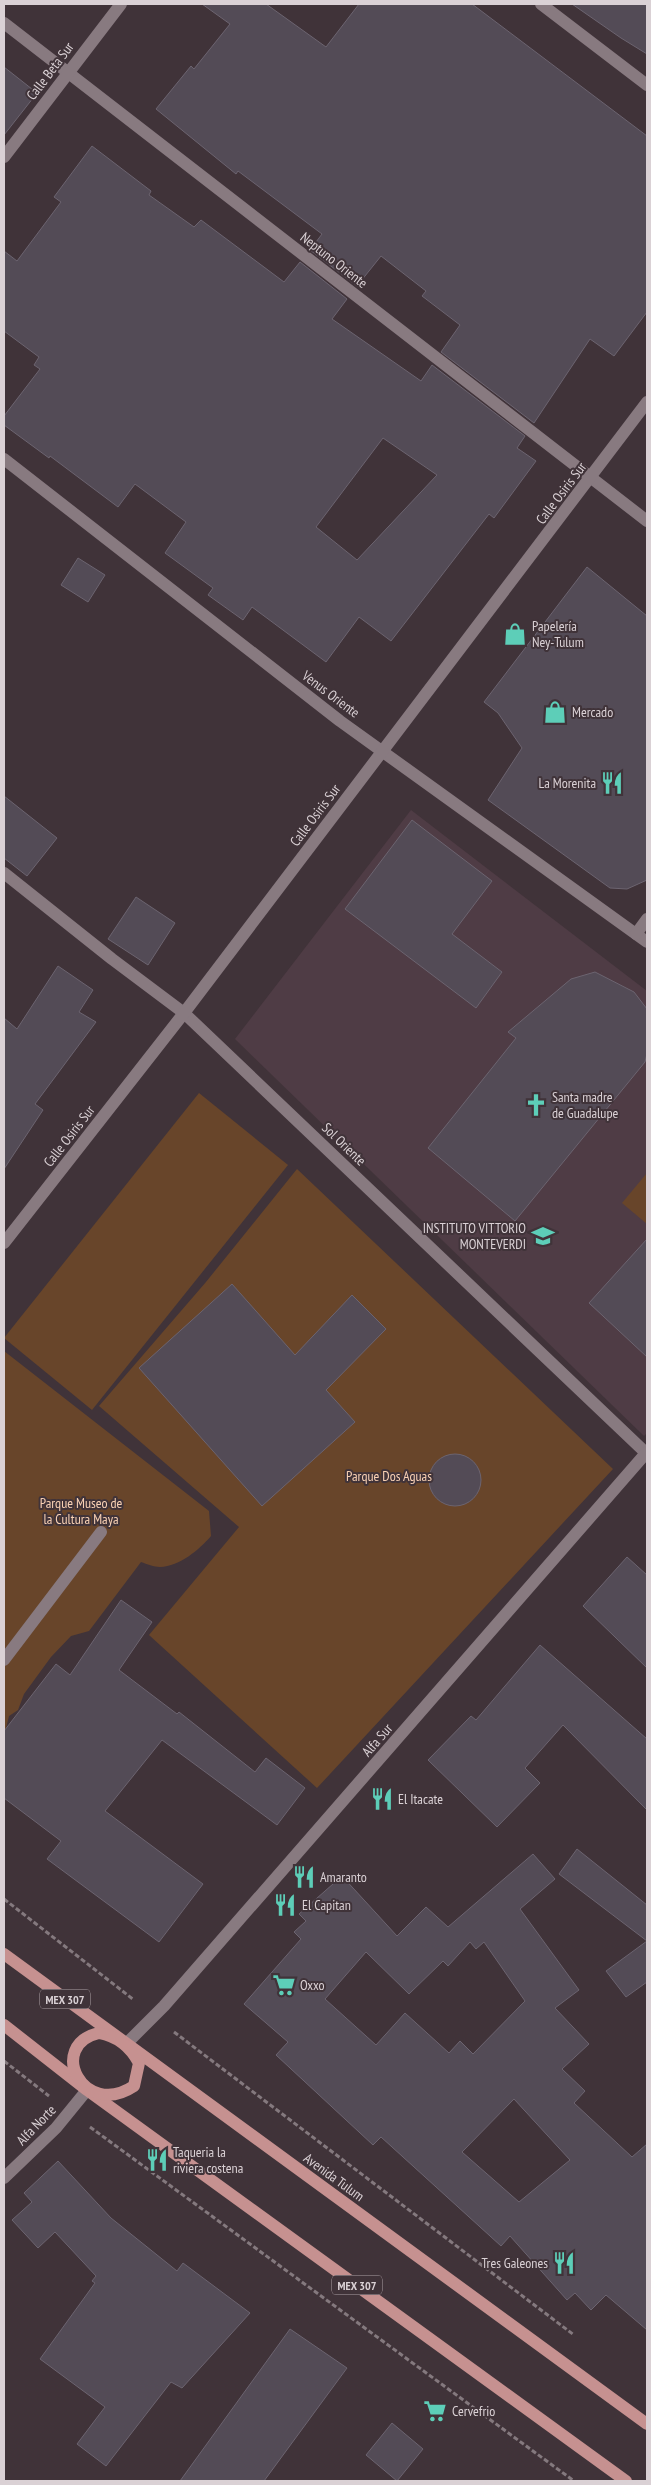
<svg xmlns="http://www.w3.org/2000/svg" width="651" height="2485" font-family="'PT Sans Narrow',sans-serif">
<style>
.built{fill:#4f3c45}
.green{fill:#68452a}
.building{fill:#534b56;stroke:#6c6470;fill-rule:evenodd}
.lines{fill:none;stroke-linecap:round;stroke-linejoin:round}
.path{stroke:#84797e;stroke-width:3;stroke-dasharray:5 2.5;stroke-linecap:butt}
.minor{stroke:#887a80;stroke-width:12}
.major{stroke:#c69190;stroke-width:12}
.labels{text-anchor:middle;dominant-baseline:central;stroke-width:4;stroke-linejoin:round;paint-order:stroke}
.shield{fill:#403339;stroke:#aca2a6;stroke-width:1}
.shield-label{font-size:12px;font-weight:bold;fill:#dad1d5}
.street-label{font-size:14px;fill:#dad1d5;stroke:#403339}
.poi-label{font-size:14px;fill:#dad1d5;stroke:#403339;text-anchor:start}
.park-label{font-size:14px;fill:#f9d1b4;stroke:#403339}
</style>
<rect width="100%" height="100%" fill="#403339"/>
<polygon class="built" points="411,810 647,991 647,1433 644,1436 235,1039"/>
<g class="green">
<polygon points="199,1093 288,1165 92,1410 4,1338"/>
<polygon points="297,1169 613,1469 317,1788 149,1635 239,1527 99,1406 206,1282"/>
<polygon points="647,1173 647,1224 622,1203"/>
<path d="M4 1351 209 1511 211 1536C199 1550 180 1566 160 1567 154 1567 147 1564 141 1562L89 1631 71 1636 51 1657 24 1694 18 1710 9 1716 4 1736Z"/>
</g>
<g class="building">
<polygon points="202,4 266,4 326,47 359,4 472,4 647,136 647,312 614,356 590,339 534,423 441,352 460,325 422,296 426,291 381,256 357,286 310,250 322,234 238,171 236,174 156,109 191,66 194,69 230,24"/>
<polygon points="572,4 647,4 647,54 621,38"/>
<polygon points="4,67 37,93 4,135"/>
<path d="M92 146 151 191 149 195 194 227 201 220 284 282 300 262 347 299 332 319 421 381 432 365 525 436 517 448 536 461 494 518 489 514 391 641 359 617 326 662 252 607 243 620 208 595 213 588 165 553 186 522 135 484 118 507 50 456 49 458 4 425V416L40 369 34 365 39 357 4 331V251L17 261 61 202 54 197ZM383 438 437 475 357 560 316 527Z"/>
<polygon points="78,558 105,575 88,602 61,585"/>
<polygon points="587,567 647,616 647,880 627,889 610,888 488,800 522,748 498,713 484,702"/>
<polygon points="4,796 57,838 27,876 4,858"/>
<polygon points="412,820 492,881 452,934 502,972 476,1008 345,909"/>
<polygon points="136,897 175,923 148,965 108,939"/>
<polygon points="58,966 93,990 79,1012 96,1022 35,1104 43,1110 4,1169 4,1018 17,1029"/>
<polygon points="595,972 634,992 647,1009 647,1054 645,1062 515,1221 428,1148 516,1038 508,1032 571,979"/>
<polygon points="647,1239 647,1357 589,1303"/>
<polygon points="232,1284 295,1355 352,1295 386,1329 326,1390 355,1422 262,1506 139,1368"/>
<circle cx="455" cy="1480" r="26"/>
<polygon points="627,1557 647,1575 647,1668 583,1606"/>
<polygon points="121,1600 152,1622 119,1670 177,1714 179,1712 255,1772 266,1758 305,1788 277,1825 162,1740 105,1811 203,1884 159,1942 47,1859 61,1841 4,1798 4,1731 56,1664 70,1675"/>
<polygon points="540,1645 647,1739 647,1810 563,1725 525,1768 540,1783 497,1827 428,1760 471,1716 476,1720"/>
<polygon points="577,1849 647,1905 647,1982 626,1997 606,1971 647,1941 559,1874"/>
<path d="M533 1854 555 1879 520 1909 579 1990 555 2008 589 2044 562 2069 585 2091 574 2103 632 2157 647 2144V2330L606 2295 591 2310 575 2293 567 2300 510 2236 501 2246 381 2137 373 2145 276 2055 288 2042 244 2004 301 1939 294 1932 306 1921 299 1914 342 1876 397 1936 426 1907 448 1927ZM470 1942 476 1949 484 1942 525 2001 473 2054 460 2041 449 2053 405 2013 376 2045 325 1999 366 1952 409 1994 443 1961 448 1966ZM514 2099 570 2160 519 2202 462 2152Z"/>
<polygon points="58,2161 111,2218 177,2271 183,2263 250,2313 182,2388 171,2382 106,2466 77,2444 105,2407 40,2359 95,2283 92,2281 96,2276 55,2232 38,2248 12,2220 32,2202 24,2193"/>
<polygon points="290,2329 347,2368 264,2481 180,2481"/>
<polygon points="392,2423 423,2449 397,2481 366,2455"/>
</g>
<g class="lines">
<g class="path">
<polyline points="4,1899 134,2000"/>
<polyline points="174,2032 574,2335"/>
<polyline points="4,2061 49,2096"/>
<polyline points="90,2127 574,2481"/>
</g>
<g class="minor">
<polyline points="541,4 647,85"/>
<polyline points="4,23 647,521"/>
<polyline points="4,157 121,4"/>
<polyline points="4,459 340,721 647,942"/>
<polyline points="4,873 112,959 184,1013 647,1454"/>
<polyline points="636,934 647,919"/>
<polyline points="4,1243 184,1013 647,402"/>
<polyline points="4,1660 101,1532"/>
<polyline points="126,2044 164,2006 647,1452"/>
<polyline points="4,2178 56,2128 87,2090"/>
</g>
<g class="major">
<polyline points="4,1954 647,2424"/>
<polyline points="4,2025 87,2090 626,2481"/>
<path d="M99 2033C118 2037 130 2046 139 2063L134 2086C83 2120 46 2045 99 2033Z"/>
</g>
</g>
<defs>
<symbol id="shop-bare" viewBox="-9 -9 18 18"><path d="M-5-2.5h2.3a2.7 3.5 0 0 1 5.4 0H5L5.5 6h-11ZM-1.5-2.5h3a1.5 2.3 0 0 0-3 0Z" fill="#5dceb8" stroke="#403339" stroke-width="2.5" paint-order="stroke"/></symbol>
<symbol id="restaurant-bare" viewBox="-9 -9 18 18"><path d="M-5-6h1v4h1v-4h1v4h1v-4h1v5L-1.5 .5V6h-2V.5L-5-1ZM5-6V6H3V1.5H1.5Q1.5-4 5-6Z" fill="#5dceb8" stroke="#403339" stroke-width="2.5" paint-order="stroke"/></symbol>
<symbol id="church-bare" viewBox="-9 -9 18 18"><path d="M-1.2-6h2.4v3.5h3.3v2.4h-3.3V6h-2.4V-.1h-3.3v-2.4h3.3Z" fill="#5dceb8" stroke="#403339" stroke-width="2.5" paint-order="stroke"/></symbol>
<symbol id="school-bare" viewBox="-9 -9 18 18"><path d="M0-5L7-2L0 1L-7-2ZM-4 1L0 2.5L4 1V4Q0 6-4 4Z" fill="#5dceb8" stroke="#403339" stroke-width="2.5" paint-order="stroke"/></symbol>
<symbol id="supermarket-bare" viewBox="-9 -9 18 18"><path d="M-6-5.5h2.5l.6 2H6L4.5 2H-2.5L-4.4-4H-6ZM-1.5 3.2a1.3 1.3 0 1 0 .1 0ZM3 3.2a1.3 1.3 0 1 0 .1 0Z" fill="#5dceb8" stroke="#403339" stroke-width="2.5" paint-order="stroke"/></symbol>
</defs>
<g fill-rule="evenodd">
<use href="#shop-bare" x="499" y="618" width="32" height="32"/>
<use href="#shop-bare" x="539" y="696" width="32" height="32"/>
<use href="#restaurant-bare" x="596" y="767" width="32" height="32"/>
<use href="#church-bare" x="520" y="1089" width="32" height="32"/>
<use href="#school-bare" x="527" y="1220" width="32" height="32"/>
<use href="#restaurant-bare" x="366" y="1783" width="32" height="32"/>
<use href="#restaurant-bare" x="288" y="1861" width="32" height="32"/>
<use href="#restaurant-bare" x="269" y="1889" width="32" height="32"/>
<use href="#supermarket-bare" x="268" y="1969" width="32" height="32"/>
<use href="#restaurant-bare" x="141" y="2144" width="32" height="32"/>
<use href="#restaurant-bare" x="548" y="2247" width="32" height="32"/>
<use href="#supermarket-bare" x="419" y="2395" width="32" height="32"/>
</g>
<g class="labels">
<g class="shield">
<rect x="40" y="1989.5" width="50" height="19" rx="4"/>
<rect x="332" y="2275.5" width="50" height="19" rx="4"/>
</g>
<g class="shield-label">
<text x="65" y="1999">MEX 307</text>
<text x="357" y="2285">MEX 307</text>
</g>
<g class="street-label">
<text transform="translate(50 71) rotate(-53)">Calle Beta Sur</text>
<text transform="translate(334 260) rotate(38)">Neptuno Oriente</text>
<text transform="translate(561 493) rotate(-53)">Calle Osiris Sur</text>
<text transform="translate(331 694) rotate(37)">Venus Oriente</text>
<text transform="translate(315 815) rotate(-53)">Calle Osiris Sur</text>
<text transform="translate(69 1136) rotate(-52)">Calle Osiris Sur</text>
<text transform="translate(344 1144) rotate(44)">Sol Oriente</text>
<text transform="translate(377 1740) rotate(-49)">Alfa Sur</text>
<text transform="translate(36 2125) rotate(-46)">Alfa Norte</text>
<text transform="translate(334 2177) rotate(36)">Avenida Tulum</text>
</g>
<g class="poi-label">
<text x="532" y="626">Papelería<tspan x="532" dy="16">Ney-Tulum</tspan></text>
<text x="572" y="712">Mercado</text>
<text x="596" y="783" text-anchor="end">La Morenita</text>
<text x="552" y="1097">Santa madre<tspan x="552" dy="16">de Guadalupe</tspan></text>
<text x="526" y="1228" text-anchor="end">INSTITUTO VITTORIO<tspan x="526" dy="16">MONTEVERDI</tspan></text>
<text x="398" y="1799">El Itacate</text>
<text x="320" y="1877">Amaranto</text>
<text x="302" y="1905">El Capitan</text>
<text x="300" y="1985">Oxxo</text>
<text x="173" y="2152">Taqueria la<tspan x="173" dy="16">riviera costena</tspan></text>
<text x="548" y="2263" text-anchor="end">Tres Galeones</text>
<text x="452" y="2411">Cervefrio</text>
</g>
<g class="park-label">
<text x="389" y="1476">Parque Dos Aguas</text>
<text x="81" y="1503">Parque Museo de<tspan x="81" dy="16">la Cultura Maya</tspan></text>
</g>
</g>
<rect width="651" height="2485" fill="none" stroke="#dad1d5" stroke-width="10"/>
</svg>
